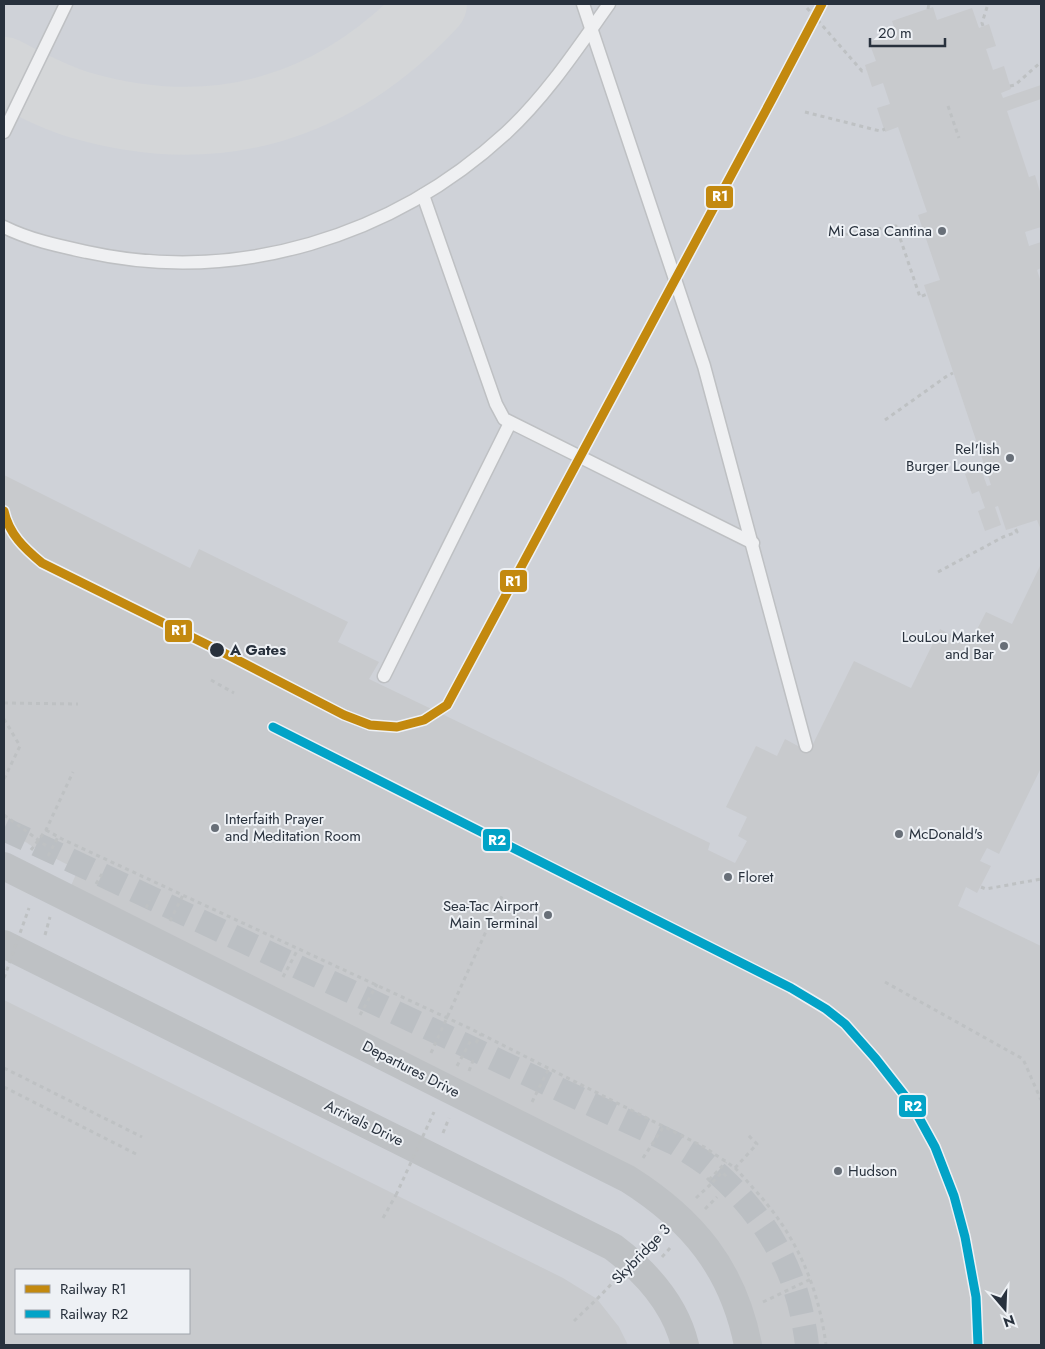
<svg xmlns="http://www.w3.org/2000/svg" width="1045" height="1349" font-family="Jost,sans-serif">
<style>
.built{fill:#cfd2d8;fill-rule:evenodd}
.lines{fill:none;stroke-linecap:round;stroke-linejoin:round}
.taxiway{stroke:#d4d6d8;stroke-width:68}
.building{fill:#c8cacd;fill-rule:evenodd}
.street-tunnel{stroke:#bbbfc3;stroke-width:24;stroke-dasharray:24 12;stroke-linecap:butt}
.lane-casing{stroke:#bec0c3;stroke-width:15}
.path{stroke:#bec1c3;stroke-width:3;stroke-dasharray:4 4;stroke-linecap:butt}
.lane{stroke:#eff0f2;stroke-width:12}
.secondary{stroke:#bec1c4;stroke-width:28}
.path-bridge{stroke:#bec1c3;stroke-width:3;stroke-dasharray:4 4;stroke-linecap:butt}
.secondary-bridge{stroke:#bec1c4;stroke-width:28}
.rail-1-casing{stroke:#eef1f5;stroke-width:12}
.rail-2-casing{stroke:#eef1f5;stroke-width:12}
.rail-1{stroke:#c3890f;stroke-width:9}
.rail-2{stroke:#02a3c7;stroke-width:9}
.poi-dot{fill:#686f78;stroke:#eef1f5;stroke-width:2}
.stop-dot{fill:#28313d;stroke:#eef1f5;stroke-width:2}
.labels{text-anchor:middle;dominant-baseline:central;stroke-width:4;stroke-linejoin:round;paint-order:stroke}
.poi-label{font-size:15px;fill:#28313d;stroke:#eef1f5;text-anchor:end}
.stop-label{font-size:15px;font-weight:bold;fill:#28313d;stroke:#eef1f5;text-anchor:start}
.street-label{font-size:15px;fill:#28313d;stroke:#eef1f5}
.line-badge{stroke:#eef1f5;stroke-width:2}
.badge-label{font-size:14px;text-anchor:middle;font-weight:bold;fill:#fff}
</style>
<rect width="100%" height="100%" fill="#e0e2e5"/>
<path class="built" d="M4 4H1041V1345H4ZM16 1270H189V1333H16Z"/>
<g class="lines">
<path class="taxiway" d="M4 71C28 83 53 97 80 105 217 145 337 108 433 4"/>
</g>
<g class="building">
<polygon points="933,7 937,20 972,8 979,28 989,24 996,46 986,49 993,70 1004,66 1011,89 1001,93 1003,98 1041,85 1041,99 1007,111 1029,177 1035,175 1041,195 1041,227 1025,232 1029,246 1041,242 1041,268 1037,270 1041,282 1041,530 1037,520 1006,530 998,506 995,507 1001,525 985,531 978,511 985,508 979,491 972,494 965,474 981,469 987,486 991,485 924,285 940,280 918,215 927,212 898,127 885,132 877,108 890,104 883,83 872,87 865,65 876,61 869,42 896,33 892,21"/>
<polygon points="4,475 190,568 199,549 348,622 338,642 379,662 369,679 710,843 708,850 735,863 747,841 738,836 747,817 726,807 756,746 777,756 785,739 809,752 854,661 911,688 940,629 969,645 986,612 1012,624 1041,564 1041,768 999,854 987,848 980,861 991,866 977,893 966,887 958,906 1041,946 1041,1345 759,1345 712,1238 69,890 78,870 33,847 4,827"/>
<path d="M4 1000 563 1278 597 1299 619 1327 628 1345H4ZM16 1270H189V1333H16Z"/>
</g>
<g class="lines">
<path class="street-tunnel" d="M4 829 676 1144C688 1152 701 1159 711 1168 756 1206 790 1256 802 1315 804 1325 806 1335 807 1345"/>
<defs>
<g id="lane">
<polyline points="583,4 704,366 806,746"/>
<polyline points="4,132 66,4"/>
<polyline points="423,195 496,404 504,419 753,543"/>
<path d="M4 227C30 240 59 246 87 252 237 285 393 237 506 133 546 96 577 49 609 4"/>
<polyline points="384,676 510,423"/>
</g>
</defs>
<use href="#lane" class="lane-casing"/>
<g class="path">
<polyline points="807,8 862,71 866,69"/>
<polyline points="928,9 929,4"/>
<polyline points="983,26 982,23 988,4"/>
<polyline points="1010,86 1015,85 1041,62"/>
<polyline points="948,106 959,138"/>
<polyline points="805,112 880,131 885,129"/>
<polyline points="830,237 896,226 920,297 927,294"/>
<polyline points="885,420 947,376 953,373"/>
<polyline points="938,572 1003,537 1017,532 1015,528"/>
<polyline points="211,680 234,693"/>
<polyline points="4,703 78,704"/>
<polyline points="4,719 20,746 4,779"/>
<polyline points="4,815 48,847"/>
<path d="M46 830 62 839 471 1029 706 1148C715 1155 726 1161 735 1168 741 1174 747 1181 753 1188 795 1233 818 1284 826 1345"/>
<polyline points="31,850 46,830 73,772"/>
<polyline points="48,856 58,837"/>
<polyline points="96,884 102,874"/>
<polyline points="981,887 986,889 1041,879"/>
<polyline points="146,908 150,900"/>
<polyline points="170,921 183,895"/>
<polyline points="45,935 50,917"/>
<polyline points="283,977 298,949"/>
<polyline points="885,982 1023,1059 1041,1100"/>
<polyline points="360,1015 377,984"/>
<polyline points="476,1043 481,1034"/>
<polyline points="431,1053 502,896"/>
<polyline points="457,1066 471,1040"/>
<polyline points="4,1068 142,1137"/>
<polyline points="469,1071 474,1058"/>
<polyline points="4,1087 136,1154"/>
<polyline points="532,1102 549,1068"/>
<polyline points="443,1133 449,1118"/>
<polyline points="643,1158 664,1126"/>
<polyline points="735,1168 757,1144 748,1135"/>
<polyline points="707,1178 712,1183 722,1172 727,1177"/>
<polyline points="709,1180 726,1162"/>
<polyline points="696,1198 712,1183"/>
<polyline points="705,1209 717,1197"/>
<polyline points="383,1218 396,1195"/>
<polyline points="662,1257 671,1247"/>
<polyline points="763,1302 811,1279"/>
<polyline points="574,1321 597,1299"/>
</g>
<use href="#lane" class="lane"/>
<path class="secondary" d="M4 944 613 1247C646 1272 675 1304 685 1345"/>
<g class="path-bridge">
<polyline points="4,978 29,908"/>
<polyline points="396,1195 434,1112"/>
<polyline points="597,1299 660,1234"/>
</g>
<path class="secondary-bridge" d="M4 866 628 1179C693 1220 733 1269 748 1345"/>
<defs>
<path id="rail-1" d="M4 511C9 534 24 548 42 563L226 654 344 715 370 725 397 727 424 720 447 705 772 99 822 4"/>
<polyline id="rail-2" points="273,727 791,988 826,1009 845,1024 876,1059 912,1105 935,1147 954,1196 965,1237 976,1297 978,1345"/>
</defs>
<use href="#rail-1" class="rail-1-casing"/>
<use href="#rail-2" class="rail-2-casing"/>
<use href="#rail-1" class="rail-1"/>
<use href="#rail-2" class="rail-2"/>
</g>
<g class="poi-dot">
<circle cx="942" cy="231" r="5"/>
<circle cx="1010" cy="458" r="5"/>
<circle cx="1004" cy="646" r="5"/>
<circle cx="215" cy="828" r="5"/>
<circle cx="899" cy="834" r="5"/>
<circle cx="728" cy="877" r="5"/>
<circle cx="548" cy="915" r="5"/>
<circle cx="838" cy="1171" r="5"/>
</g>
<circle class="stop-dot" cx="217" cy="650" r="8"/>
<g class="labels">
<g class="poi-label">
<text x="932" y="231">Mi Casa Cantina</text>
<text x="1000" y="449">Rel'lish<tspan x="1000" dy="17">Burger Lounge</tspan></text>
<text x="994" y="637">LouLou Market<tspan x="994" dy="17">and Bar</tspan></text>
<text x="225" y="819" text-anchor="start">Interfaith Prayer<tspan x="225" dy="17">and Meditation Room</tspan></text>
<text x="909" y="834" text-anchor="start">McDonald's</text>
<text x="738" y="877" text-anchor="start">Floret</text>
<text x="538" y="906">Sea-Tac Airport<tspan x="538" dy="17">Main Terminal</tspan></text>
<text x="848" y="1171" text-anchor="start">Hudson</text>
</g>
<g class="stop-label">
<text x="230" y="650">A Gates</text>
</g>
<g class="street-label">
<text transform="translate(411 1069) rotate(27)">Departures Drive</text>
<text transform="translate(364 1123) rotate(26)">Arrivals Drive</text>
<text transform="translate(641 1254) rotate(-46)">Skybridge 3</text>
</g>
</g>
<g class="line-badge">
<rect x="705" y="185" width="29" height="24" rx="5" fill="#c3890f"/>
<rect x="499" y="569" width="29" height="24" rx="5" fill="#c3890f"/>
<rect x="164" y="619" width="29" height="24" rx="5" fill="#c3890f"/>
<rect x="482" y="828" width="29" height="24" rx="5" fill="#02a3c7"/>
<rect x="898" y="1094" width="29" height="24" rx="5" fill="#02a3c7"/>
</g>
<g class="badge-label">
<text x="720" y="201">R1</text>
<text x="513" y="586">R1</text>
<text x="179" y="635">R1</text>
<text x="497" y="845">R2</text>
<text x="913" y="1111">R2</text>
</g>
<rect width="1045" height="1349" fill="none" stroke="#28313d" stroke-width="10"/>
<rect x="15" y="1269" width="175" height="65" fill="#eef1f5" stroke="#9fa4ab"/>
<rect x="25" y="1285" width="25" height="8" fill="#c3890f" stroke="#9fa4ab"/>
<text x="60" y="1294" font-size="15" fill="#28313d">Railway R1</text>
<rect x="25" y="1310" width="25" height="8" fill="#02a3c7" stroke="#9fa4ab"/>
<text x="60" y="1319" font-size="15" fill="#28313d">Railway R2</text>
<g transform="translate(1005 1309) rotate(161)" stroke="#eef1f5" stroke-width="4" paint-order="stroke">
<path d="M0-4L9 19L0 12L-9 19Z" fill="#28313d"/>
<text y="-8" font-size="14" font-weight="bold" text-anchor="middle" fill="#28313d">N</text>
</g>
<path d="M870 38v8h75v-8" fill="none" stroke="#28313d" stroke-width="2.5"/>
<text x="878" y="38" font-size="15" fill="#28313d" stroke="#eef1f5" stroke-width="4" paint-order="stroke">20 m</text>
</svg>
